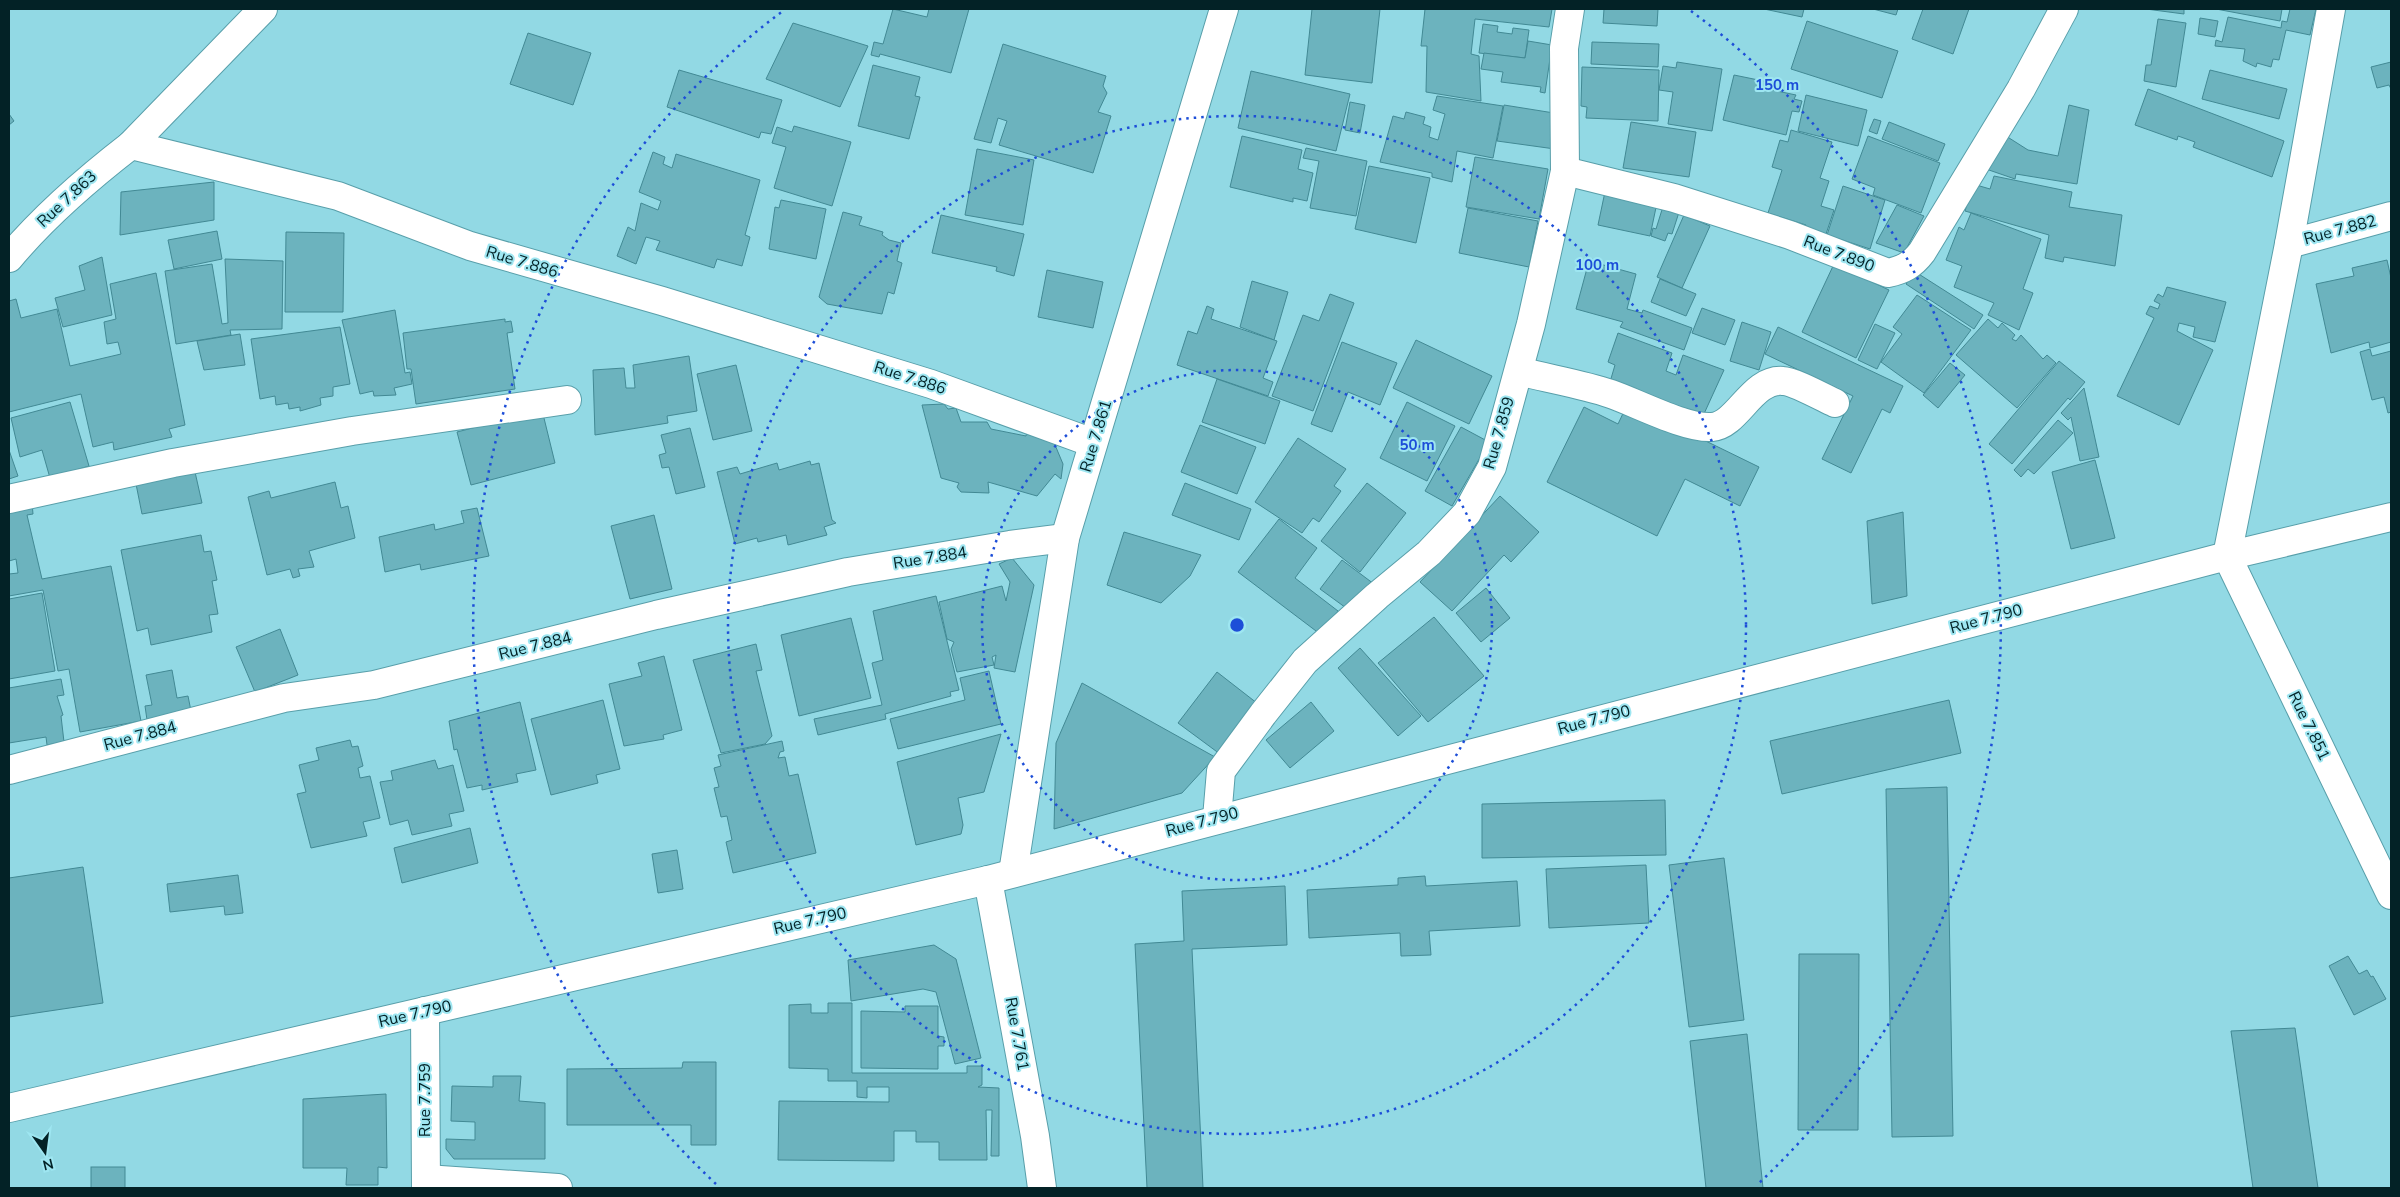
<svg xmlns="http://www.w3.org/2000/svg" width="2400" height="1197" font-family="'Nunito Sans',sans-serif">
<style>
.building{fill:#6cb3be;stroke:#428994}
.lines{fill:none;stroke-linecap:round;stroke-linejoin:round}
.minor-casing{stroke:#589faa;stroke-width:30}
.minor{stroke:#fff;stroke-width:28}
.ring{fill:none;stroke:#1d4ed8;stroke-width:2.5;stroke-dasharray:2.5 5}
.labels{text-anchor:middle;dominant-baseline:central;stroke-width:4;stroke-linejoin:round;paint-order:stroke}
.street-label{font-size:16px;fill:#032226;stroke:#9ee6f1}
.centre{fill:#1d4ed8;stroke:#9ee6f1;stroke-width:2.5}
.ring-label{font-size:15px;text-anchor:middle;font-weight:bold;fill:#1d4ed8;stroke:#9ee6f1;stroke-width:4;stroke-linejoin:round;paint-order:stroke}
</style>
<rect width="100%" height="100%" fill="#92d9e4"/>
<g class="building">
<polygon points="893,9 927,17 929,9 969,9 951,73 880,54 879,57 871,55 874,42 883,44"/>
<polygon points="1312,9 1380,9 1372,83 1305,75"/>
<polygon points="1425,9 1552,9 1549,27 1475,19 1471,54 1479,56 1481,101 1426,92 1427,46 1421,46"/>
<polygon points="1604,9 1658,9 1657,26 1603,23"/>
<polygon points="1764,9 1804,9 1802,17"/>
<polygon points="1873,9 1898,9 1896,15"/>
<polygon points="1923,9 1969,9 1953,54 1912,39"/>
<polygon points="2146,9 2184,9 2184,14"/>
<polygon points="2216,9 2282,9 2280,21"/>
<polygon points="2290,9 2316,9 2310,35 2286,30 2279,60 2273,59 2271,67 2257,63 2256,67 2243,61 2245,49 2215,46 2216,40 2222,42 2228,17 2281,28 2282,21 2287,22"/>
<polygon points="2200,18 2218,21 2215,37 2198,34"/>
<polygon points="2158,19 2186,23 2176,87 2144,81 2146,65 2151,65"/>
<polygon points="1807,21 1898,51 1882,98 1791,69"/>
<polygon points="793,23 868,46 840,107 766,79"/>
<polygon points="1483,24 1498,26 1497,32 1512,34 1513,28 1529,30 1525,58 1479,53"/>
<polygon points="528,33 591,53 573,105 510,84"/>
<polygon points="1528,41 1552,45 1545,93 1540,92 1541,87 1501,82 1503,72 1481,69 1484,53 1525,58"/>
<polygon points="1592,42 1659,44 1658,67 1591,64"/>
<polygon points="1003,44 1106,76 1103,86 1107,93 1098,112 1111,116 1093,173 999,145 1007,121 998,118 991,143 974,139"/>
<polygon points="1677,62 1722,69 1712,131 1668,124 1673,92 1659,90 1663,66 1676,68"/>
<polygon points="2391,62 2391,89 2389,85 2377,88 2371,67"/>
<polygon points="873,65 920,77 915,96 920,97 909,139 858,126"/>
<polygon points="1582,67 1659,70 1658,121 1586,118 1587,107 1581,106"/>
<polygon points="679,70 782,100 771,134 761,132 759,138 667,107"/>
<polygon points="2210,70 2287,89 2279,119 2202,99"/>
<polygon points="1251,71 1350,94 1336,151 1238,128"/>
<polygon points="1734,75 1773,83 1772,90 1796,95 1794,99 1802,101 1799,112 1792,111 1786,135 1723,120"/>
<polygon points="2148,89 2284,141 2272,177 2193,147 2195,142 2178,136 2177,140 2135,125"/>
<polygon points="1806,95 1867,110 1858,146 1798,131"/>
<polygon points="1437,96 1503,106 1493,158 1457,151 1452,182 1432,177 1432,173 1380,162 1393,116 1404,119 1406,112 1425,117 1423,124 1431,127 1429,137 1438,140 1445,114 1433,110"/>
<polygon points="1350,102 1365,105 1360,133 1345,130"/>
<polygon points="1504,105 1554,113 1555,149 1497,141"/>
<polygon points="2069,105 2089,110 2077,184 2016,174 2015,179 1986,169 2006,136 2028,150 2058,156"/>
<polygon points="9,114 14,121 9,125"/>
<polygon points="1874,119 1881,121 1877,134 1869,131"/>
<polygon points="1631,122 1696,132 1689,177 1623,168"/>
<polygon points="1889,122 1945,144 1938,161 1882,139"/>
<polygon points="794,126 851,142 832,206 774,188 786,147 772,143 777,127 792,132"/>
<polygon points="1791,130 1832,142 1820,178 1829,181 1821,206 1834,210 1825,237 1804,231 1806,225 1768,213 1782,170 1772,167 1780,140 1788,142"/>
<polygon points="1242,136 1302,150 1298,169 1313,173 1307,201 1293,198 1293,202 1230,187"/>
<polygon points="1868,136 1940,163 1921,213 1873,195 1875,188 1852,179"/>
<polygon points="1306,148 1367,161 1356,216 1310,208 1319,161 1303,158"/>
<polygon points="977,149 1034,160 1023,225 965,215"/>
<polygon points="653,152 665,157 663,164 672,168 676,154 760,180 745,235 750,237 742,266 717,259 714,268 656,250 660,241 646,237 636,264 617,256 628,227 635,231 641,203 658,210 661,201 639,192"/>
<polygon points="1475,157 1548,169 1539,219 1466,207"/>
<polygon points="1369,166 1430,178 1416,243 1355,229"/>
<polygon points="1994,176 2072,192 2069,207 2122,215 2115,266 2064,257 2063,262 2045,258 2049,235 1965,211 1973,184 1990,189"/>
<polygon points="214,182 214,220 120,235 121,192"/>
<polygon points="1843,186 1885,200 1870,249 1827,235"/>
<polygon points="1606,187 1658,198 1650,236 1598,225"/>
<polygon points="781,200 826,209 816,259 769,249 775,207 779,208"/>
<polygon points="1665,200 1681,206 1672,234 1668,233 1665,241 1651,236 1653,228 1656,229"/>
<polygon points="1897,205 1924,216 1904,253 1876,243"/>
<polygon points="1468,208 1538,221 1529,267 1459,253"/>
<polygon points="843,212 862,217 859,225 883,232 882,235 889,240 901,243 897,261 902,263 894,294 888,292 882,314 827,304 819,297"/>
<polygon points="1971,213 2041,239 2023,289 2033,293 2019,330 1988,315 1994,303 1954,287 1962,266 1946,260 1959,227 1964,230"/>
<polygon points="941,215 1024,234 1014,276 996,271 997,267 932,253"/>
<polygon points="1684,215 1710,226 1682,288 1657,277"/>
<polygon points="217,231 222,259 174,269 168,240"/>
<polygon points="286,232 344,233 343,312 285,312"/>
<polygon points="102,257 112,315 63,327 55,298 85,290 79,266"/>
<polygon points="225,259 283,261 282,329 230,330 231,335 176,344 165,271 212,264 222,324 228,323"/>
<polygon points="2387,260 2391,278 2391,342 2370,348 2369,342 2331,353 2316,284 2354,276 2352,268"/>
<polygon points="1589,261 1636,274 1627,309 1642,313 1643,310 1692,328 1684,350 1620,327 1623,322 1576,309"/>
<polygon points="1834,264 1889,290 1856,358 1802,332"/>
<polygon points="1047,270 1103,282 1093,328 1038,317"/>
<polygon points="1914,271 1983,315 1974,329 1906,284"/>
<polygon points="156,273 185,425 169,429 172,437 114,450 113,442 93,447 81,394 9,412 9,301 16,299 21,318 57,309 70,366 121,354 118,342 107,344 104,322 116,319 110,284"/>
<polygon points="1660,279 1696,294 1686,316 1651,302"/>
<polygon points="1252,281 1288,292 1274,340 1240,327"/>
<polygon points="2167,287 2226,302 2215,342 2193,337 2195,327 2179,323 2177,331 2213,350 2179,425 2117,396 2154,318 2146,314 2150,306 2158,309 2160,304 2154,301 2158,294 2163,297"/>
<polygon points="1330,294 1354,303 1313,411 1272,396 1303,315 1319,321"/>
<polygon points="1917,295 1971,330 1924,393 1881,362 1902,334 1893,327"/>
<polygon points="1207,306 1214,309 1211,319 1277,341 1263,378 1273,382 1268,396 1177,365 1188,331 1197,334"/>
<polygon points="1702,308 1735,320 1725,345 1692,333"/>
<polygon points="395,310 405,373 410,372 412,384 394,388 396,395 374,396 373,391 360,394 342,320"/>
<polygon points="505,319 505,322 511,321 513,332 507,333 515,389 416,404 411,369 407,369 403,333"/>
<polygon points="1988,319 1998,328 2002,323 2015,335 2012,339 2016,341 2021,335 2043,359 2047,355 2056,363 2017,408 1956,355"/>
<polygon points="1742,322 1771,332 1759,370 1730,361"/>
<polygon points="1875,324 1895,333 1877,369 1858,360"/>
<polygon points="340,327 350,384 333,387 333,396 320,398 321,405 300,411 300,407 289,409 288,403 276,405 275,396 260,399 251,339"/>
<polygon points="1778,327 1903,386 1890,413 1882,409 1851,473 1822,459 1853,396 1765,354"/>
<polygon points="1618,333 1672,353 1666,371 1676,375 1683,355 1724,370 1703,416 1610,382 1615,365 1608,362"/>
<polygon points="240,334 245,365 204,370 197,341"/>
<polygon points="1416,340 1492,376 1469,424 1393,388"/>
<polygon points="1342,342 1397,363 1380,405 1348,392 1332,432 1311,424"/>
<polygon points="2370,349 2372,356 2391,351 2391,412 2388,413 2384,397 2372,400 2360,352"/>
<polygon points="689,356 697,411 667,416 668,423 595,435 593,370 624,368 626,388 635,388 633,365"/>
<polygon points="2059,361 2085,382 2070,400 2068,398 2012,464 1989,444"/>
<polygon points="1950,363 1965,375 1938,408 1923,395"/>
<polygon points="736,365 752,431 713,440 697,374"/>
<polygon points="1217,379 1280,401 1265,444 1202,422"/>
<polygon points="2084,388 2099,457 2080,461 2071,417 2068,420 2061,413"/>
<polygon points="70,402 89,466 50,478 42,450 20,457 11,418"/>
<polygon points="1407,402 1455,426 1427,481 1380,458"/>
<polygon points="1628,403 1759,467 1740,506 1685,479 1657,536 1547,482 1584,407 1618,424"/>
<polygon points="944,404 948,409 956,408 961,422 987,422 991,429 1026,436 1028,428 1050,433 1063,464 1061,479 1055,474 1037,496 988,482 989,493 961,492 957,487 959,483 941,478 922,405"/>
<polygon points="542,410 555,463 471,485 457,432"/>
<polygon points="2058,420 2073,433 2034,474 2028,469 2021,477 2014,470"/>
<polygon points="1200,425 1256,447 1237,494 1181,472"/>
<polygon points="1461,427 1489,442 1452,506 1425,491"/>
<polygon points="690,428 705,487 676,494 669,467 662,468 659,455 666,453 661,435"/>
<polygon points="1298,438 1346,469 1334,486 1341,491 1319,522 1313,518 1302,533 1255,502"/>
<polygon points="9,450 18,476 9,479"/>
<polygon points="2095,460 2115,538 2071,549 2052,472"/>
<polygon points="810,461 811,465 819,463 832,520 836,523 824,527 827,535 788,545 786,535 758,542 757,538 735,544 717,472 737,467 740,474 777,463 779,470"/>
<polygon points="195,472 202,503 142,514 136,484"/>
<polygon points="335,482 341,508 348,506 355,538 309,551 314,567 298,569 300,576 293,578 290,569 267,575 248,497 269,491 271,498"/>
<polygon points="1185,483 1251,509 1239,540 1172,515"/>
<polygon points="1367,483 1406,513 1360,572 1321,541"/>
<polygon points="1500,496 1539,532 1511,562 1504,555 1452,611 1420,582"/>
<polygon points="32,503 33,514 27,515 42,579 111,566 141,721 80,732 69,669 58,671 43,590 9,596 9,574 18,573 16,559 9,561 9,508"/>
<polygon points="477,508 489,556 421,570 420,564 385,572 379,537 434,524 435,530 464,523 461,511"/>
<polygon points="1903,512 1907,596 1872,604 1867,521"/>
<polygon points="654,515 672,589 630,599 611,526"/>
<polygon points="1279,519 1317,548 1295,578 1338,611 1320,634 1238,572"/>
<polygon points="1124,532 1201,555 1190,576 1161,603 1107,585"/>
<polygon points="201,535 204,552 211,551 217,580 212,581 218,614 209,615 212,632 151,645 148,628 137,631 121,550"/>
<polygon points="1012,558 1034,585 1015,672 994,668 996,655 992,657 994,665 957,672 951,649 954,642 947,639 939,602 1002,586 1006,601 1010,582 999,564"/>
<polygon points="1342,560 1374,584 1353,613 1320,589"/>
<polygon points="1486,588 1510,618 1481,642 1456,613"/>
<polygon points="42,593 55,671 9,679 9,599"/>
<polygon points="936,596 959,690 950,692 951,696 885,714 886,719 818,735 814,719 882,705 872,663 883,660 873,611"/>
<polygon points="1434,617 1484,676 1428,722 1378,663"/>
<polygon points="851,618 871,698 799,716 781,635"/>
<polygon points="280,629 298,675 255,692 236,647"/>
<polygon points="756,644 762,670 756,671 772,736 765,744 721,753 693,660"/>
<polygon points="1360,648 1421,716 1398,736 1338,668"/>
<polygon points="664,656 682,730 663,735 664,739 624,746 609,684 642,676 638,663"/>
<polygon points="172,670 177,698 188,696 191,711 147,720 145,706 152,705 146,675"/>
<polygon points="989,671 1001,724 898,749 890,719 965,700 960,678"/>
<polygon points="1217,672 1262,707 1224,757 1178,723"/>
<polygon points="61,679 64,695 57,696 63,715 61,716 64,742 47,745 46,737 9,743 9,688"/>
<polygon points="1082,683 1215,757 1182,793 1054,829 1056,743"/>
<polygon points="603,700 620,769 596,775 598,783 551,795 531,719"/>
<polygon points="1949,700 1961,753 1782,794 1770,741"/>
<polygon points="520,702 536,770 516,774 518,782 482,790 482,785 467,788 457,749 454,750 449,721"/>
<polygon points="1311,702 1334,731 1290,768 1266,740"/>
<polygon points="1001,734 984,792 958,798 963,825 961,834 916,845 897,762"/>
<polygon points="350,740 352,747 358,746 363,766 358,768 360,778 370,776 380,818 363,822 367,836 311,848 297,794 306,792 299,765 319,760 316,748"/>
<polygon points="782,741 784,751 780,752 778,758 785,757 789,776 798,774 816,853 733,873 726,842 732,840 727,816 721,817 714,788 719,787 714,768 721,766 718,755"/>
<polygon points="435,760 438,769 453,765 464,811 449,814 452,826 412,835 408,820 390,825 380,782 393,780 391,771"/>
<polygon points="1947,787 1953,1136 1892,1137 1886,789"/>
<polygon points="1665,800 1666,855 1482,858 1482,804"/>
<polygon points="470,828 478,863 402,883 394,848"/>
<polygon points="677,850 683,889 658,893 652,854"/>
<polygon points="1724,858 1744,1020 1689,1027 1669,865"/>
<polygon points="1646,865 1649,923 1549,928 1546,869"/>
<polygon points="83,867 103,1003 9,1017 9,878"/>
<polygon points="238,875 243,913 225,915 224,906 170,912 167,884"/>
<polygon points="1425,876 1426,886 1517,881 1520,926 1429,931 1431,955 1401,956 1400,933 1309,938 1307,890 1398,885 1398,878"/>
<polygon points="1285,886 1287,945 1192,949 1203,1188 1147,1188 1135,944 1184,941 1182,891"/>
<polygon points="934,945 956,959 981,1058 955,1064 936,992 923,989 851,1001 848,960"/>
<polygon points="1799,954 1859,954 1858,1130 1798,1130"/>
<polygon points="2348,956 2359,974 2367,970 2371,977 2373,976 2386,999 2354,1015 2329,966"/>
<polygon points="828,1003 852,1003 852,1073 967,1073 967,1066 982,1066 982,1085 978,1087 999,1088 999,1156 991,1156 992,1110 986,1110 987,1160 939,1160 939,1142 916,1142 916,1131 894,1131 894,1161 778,1160 779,1101 889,1102 889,1087 867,1087 867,1098 857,1097 857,1081 828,1081 828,1069 789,1068 789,1005 811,1004 811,1013 828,1013"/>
<polygon points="905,1006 938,1006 938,1036 944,1037 944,1046 938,1046 938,1069 861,1068 861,1011 905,1012"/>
<polygon points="2295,1028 2318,1188 2253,1188 2231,1031"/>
<polygon points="1747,1034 1763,1188 1706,1188 1690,1041"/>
<polygon points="683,1062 716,1062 716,1145 691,1145 691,1125 567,1125 567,1069 682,1068"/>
<polygon points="493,1076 521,1076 519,1101 545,1103 545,1159 454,1159 446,1149 446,1139 475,1140 475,1122 451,1121 452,1086 493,1087"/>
<polygon points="386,1094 387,1168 378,1167 378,1185 346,1185 347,1168 303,1168 303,1099"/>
<rect x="91" y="1167" width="34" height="21"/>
</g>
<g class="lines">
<defs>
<g id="minor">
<polyline points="263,9 131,145 338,196 470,246 662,301 931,384 1093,443"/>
<polyline points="2331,9 2289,244 2227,556 2391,895"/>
<path d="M1565 171 1674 198 1790 235 1888 273C1903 270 1912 265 1922 252L2021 89 2064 9"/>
<polyline points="2289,244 2391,216"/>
<path d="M9 258C45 215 87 179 131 145"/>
<path d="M1519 371C1549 379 1582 384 1611 394 1637 403 1686 429 1712 427 1738 425 1752 378 1783 381 1793 381 1824 398 1835 403"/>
<polyline points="9,499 173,463 352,431 567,400"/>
<polyline points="9,770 284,698 374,685 656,615 848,572 1010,545 1065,538"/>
<polyline points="1217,818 1221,771 1263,714 1305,661 1377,596 1429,553 1467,513 1492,467 1531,324 1565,171 1564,48 1570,9"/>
<polyline points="1013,873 1065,538 1224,9"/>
<polyline points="988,880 1035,1136 1042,1188"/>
<polyline points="425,1011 426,1188"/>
<polyline points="9,1108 988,880 2227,556 2391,517"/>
<polyline points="426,1179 558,1188"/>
</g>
</defs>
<use href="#minor" class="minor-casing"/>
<use href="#minor" class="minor"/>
</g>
<g class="ring">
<circle cx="1237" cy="625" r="255"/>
<circle cx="1237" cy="625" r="509"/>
<path d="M716 1184A764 764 0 0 1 783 11M1691 11A764 764 0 0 1 1758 1184"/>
</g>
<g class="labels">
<g class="street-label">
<text transform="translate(67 199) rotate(-43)">Rue 7.863</text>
<text transform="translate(2340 230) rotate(-15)">Rue 7.882</text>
<text transform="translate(1839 254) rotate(21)">Rue 7.890</text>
<text transform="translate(522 262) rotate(17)">Rue 7.886</text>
<text transform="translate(910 378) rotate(18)">Rue 7.886</text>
<text transform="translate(1499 433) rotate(-74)">Rue 7.859</text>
<text transform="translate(1096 436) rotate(-73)">Rue 7.861</text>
<text transform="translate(930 558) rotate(-9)">Rue 7.884</text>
<text transform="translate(1986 619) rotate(-15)">Rue 7.790</text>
<text transform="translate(535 646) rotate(-14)">Rue 7.884</text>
<text transform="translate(1594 720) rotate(-15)">Rue 7.790</text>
<text transform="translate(2309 726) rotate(64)">Rue 7.851</text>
<text transform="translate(140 736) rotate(-15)">Rue 7.884</text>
<text transform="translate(1202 822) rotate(-15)">Rue 7.790</text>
<text transform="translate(810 921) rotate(-13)">Rue 7.790</text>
<text transform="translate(415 1014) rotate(-13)">Rue 7.790</text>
<text transform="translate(1017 1034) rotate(80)">Rue 7.761</text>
<text transform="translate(425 1100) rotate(-90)">Rue 7.759</text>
</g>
</g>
<circle cx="1237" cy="625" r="8" class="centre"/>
<g class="ring-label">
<text x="1777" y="90">150 m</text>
<text x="1597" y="270">100 m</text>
<text x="1417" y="450">50 m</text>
</g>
<rect width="2400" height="1197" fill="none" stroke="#032226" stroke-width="20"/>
<g transform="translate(45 1152) rotate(166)" stroke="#9ee6f1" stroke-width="4" paint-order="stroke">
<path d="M0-4L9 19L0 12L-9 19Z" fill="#032226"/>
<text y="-8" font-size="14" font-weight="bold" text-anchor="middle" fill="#032226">N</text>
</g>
</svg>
